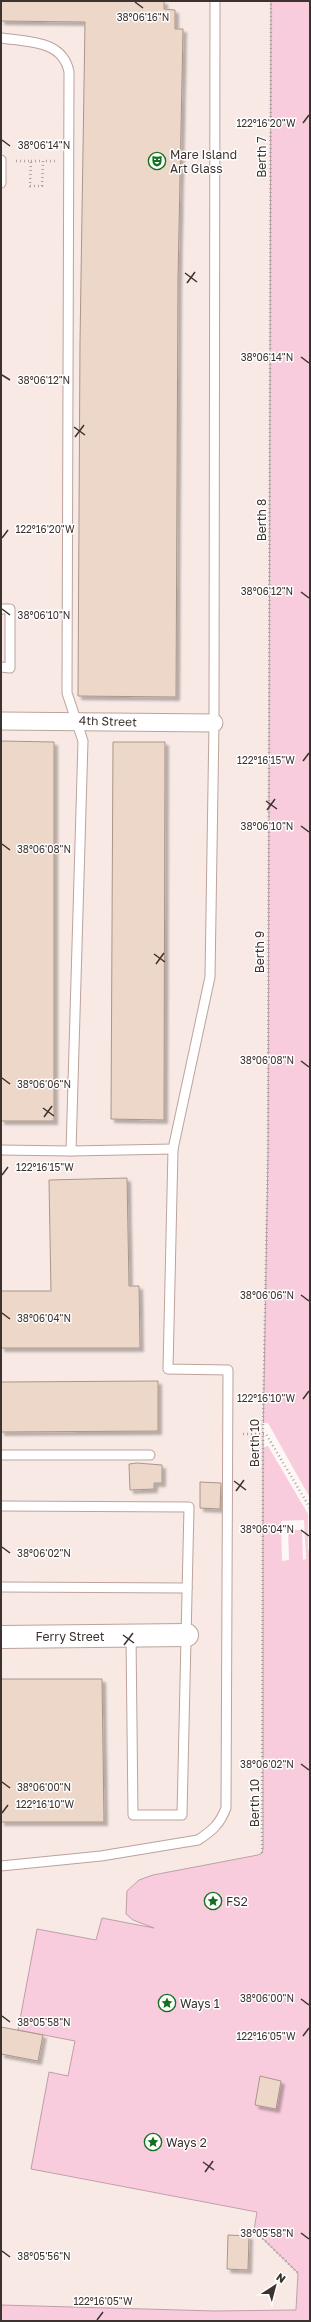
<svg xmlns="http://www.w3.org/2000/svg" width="311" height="2322" font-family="'Golos Text',sans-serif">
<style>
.built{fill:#f8e9e5}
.water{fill:#f9ccdd;stroke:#c09ea9}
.pier{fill:#fdf8f6}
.building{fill:#edd7c8;stroke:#aa9688;filter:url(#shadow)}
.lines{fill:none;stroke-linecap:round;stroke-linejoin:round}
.service-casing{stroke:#bca39c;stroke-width:11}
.minor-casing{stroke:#bca39c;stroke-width:19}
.tertiary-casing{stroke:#bca39c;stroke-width:24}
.path{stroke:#aaa3a0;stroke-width:2.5;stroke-dasharray:1 3;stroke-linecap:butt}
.service{stroke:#fff;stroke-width:9}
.minor{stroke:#fff;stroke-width:17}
.tertiary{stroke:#fff;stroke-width:22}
.ticks{fill:none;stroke:#3c322f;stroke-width:1.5}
.labels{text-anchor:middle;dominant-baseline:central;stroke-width:3;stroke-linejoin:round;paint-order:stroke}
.poi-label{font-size:12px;fill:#3c322f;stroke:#fff;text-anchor:start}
.street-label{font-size:12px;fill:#3c322f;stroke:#fff}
.ticks-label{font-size:10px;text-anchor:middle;fill:#3c322f;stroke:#fff;stroke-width:3;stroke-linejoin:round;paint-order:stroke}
</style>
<defs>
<filter id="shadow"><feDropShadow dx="3.5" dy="3.5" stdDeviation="1" flood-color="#0004"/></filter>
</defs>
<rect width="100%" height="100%" fill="#fdf8f6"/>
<polygon class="built" points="1,1 271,1 267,1153 263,1445 263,1849 262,1853 258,1855 153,1875 139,1880 158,1929 48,2173 257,2212 254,2230 298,2273 296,2311 1,2321"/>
<polygon class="water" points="271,1 310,1 310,2321 1,2321 1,2305 215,2311 296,2310 298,2273 254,2230 257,2212 31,2169 49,2072 68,2076 75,2041 18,2030 37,1929 96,1940 102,1918 154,1928 133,1920 126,1914 127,1891 139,1880 153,1875 258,1855 262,1853 263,1849 263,1445 268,1153"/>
<g class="pier">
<polygon points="263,1423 268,1423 310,1498 310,1550 308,1550 308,1514 268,1446 264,1447"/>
<polygon points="304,1520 306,1559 303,1560 302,1530 288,1530 289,1560 282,1561 281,1521"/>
</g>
<g class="building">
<polygon points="1,1 164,1 164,9 175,10 175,29 183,29 178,278 176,697 78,696 80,342 85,22 1,21"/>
<polygon points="1,741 54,742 54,1121 1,1121"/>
<polygon points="113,742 165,742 164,1120 111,1119"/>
<polygon points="127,1178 129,1286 139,1286 140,1348 1,1348 1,1291 51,1291 49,1180"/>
<polygon points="158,1381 158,1431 1,1432 1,1382"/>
<polygon points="137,1463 162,1465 162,1483 154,1483 154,1489 130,1490 129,1464"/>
<polygon points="200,1482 221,1483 220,1509 200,1508"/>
<polygon points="1,1679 102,1679 104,1822 1,1822"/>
<polygon points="1,2027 43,2035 38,2061 1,2054"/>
<polygon points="260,2076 281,2081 276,2109 255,2105"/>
<polygon points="228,2235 249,2236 248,2270 227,2269"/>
</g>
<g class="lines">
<defs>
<g id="service">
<path d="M1 38C28 42 63 40 69 72L67 693 83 741 71 1151"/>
<polyline points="1,160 1,183"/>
<polyline points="1,609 10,609 10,668 1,667"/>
<polyline points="1,1150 71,1151 173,1149"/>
<polyline points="1,1455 150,1455"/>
<polyline points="1,1506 189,1507 182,1815 133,1815 131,1636"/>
<polyline points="1,1587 187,1588"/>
<path d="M1 1866 101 1856 198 1840C212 1831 220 1824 226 1808L228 1370 168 1369 173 1149 210 977 214 723 215 1"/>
</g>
<polyline id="minor" points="1,721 214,723"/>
<polyline id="tertiary" points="1,1637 187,1635"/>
</defs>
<use href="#service" class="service-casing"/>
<use href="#minor" class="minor-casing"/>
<use href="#tertiary" class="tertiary-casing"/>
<g class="path">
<polyline points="16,161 31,161 30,186 42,186 43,161 55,161"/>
<polyline points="31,161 43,161"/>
<polyline points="243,1434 266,1434 310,1508"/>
<polyline points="262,1853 263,1423 268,1153 271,1"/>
<polyline points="254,2230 298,2273"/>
</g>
<use href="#service" class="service"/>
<use href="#minor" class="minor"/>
<use href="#tertiary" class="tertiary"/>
</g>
<path class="ticks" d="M135 2 143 8M303 123 309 115M2 140 10 146M185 273 197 282M187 283 195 272M301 357 309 363M2 375 10 380M74 427 85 435M75 437 84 425M2 538 8 530M301 592 309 598M2 609 10 615M303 761 309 753M266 801 277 809M267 810 275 799M301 826 309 832M2 844 10 850M154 954 165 962M156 964 164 953M301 1061 309 1067M2 1078 10 1084M43 1108 54 1116M44 1117 52 1106M2 1175 8 1167M301 1295 309 1301M2 1313 10 1319M303 1399 309 1391M234 1481 246 1490M236 1491 244 1480M301 1530 309 1536M2 1547 10 1553M123 1635 134 1643M124 1645 133 1633M301 1764 309 1770M2 1782 10 1788M2 1813 8 1805M301 1999 309 2005M2 2016 10 2022M303 2036 309 2028M203 2162 214 2170M205 2172 213 2161M301 2233 309 2239M2 2251 10 2257M97 2320 103 2312"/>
<defs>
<symbol id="theatre-ring" viewBox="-11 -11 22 22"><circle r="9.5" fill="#fff" stroke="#12701e" stroke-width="1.5"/><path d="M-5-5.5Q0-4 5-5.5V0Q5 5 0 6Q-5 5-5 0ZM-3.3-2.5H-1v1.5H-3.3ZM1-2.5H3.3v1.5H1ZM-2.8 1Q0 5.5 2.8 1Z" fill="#12701e"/></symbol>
<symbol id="sight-ring" viewBox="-11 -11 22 22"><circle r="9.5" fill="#fff" stroke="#12701e" stroke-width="1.5"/><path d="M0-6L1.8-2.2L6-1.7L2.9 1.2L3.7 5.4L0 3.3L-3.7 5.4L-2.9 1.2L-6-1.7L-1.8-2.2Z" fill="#12701e"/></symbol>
</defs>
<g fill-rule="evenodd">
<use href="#theatre-ring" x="147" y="151" width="20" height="20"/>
<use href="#sight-ring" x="203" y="1891" width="20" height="20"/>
<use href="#sight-ring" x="157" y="1993" width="20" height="20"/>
<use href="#sight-ring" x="143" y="2132" width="20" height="20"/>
</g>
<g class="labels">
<g class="poi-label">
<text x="170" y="154">Mare Island<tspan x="170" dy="14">Art Glass</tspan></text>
<text x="226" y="1901">FS2</text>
<text x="180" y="2003">Ways 1</text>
<text x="166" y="2142">Ways 2</text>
</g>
<g class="street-label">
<text transform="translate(261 157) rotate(-90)">Berth 7</text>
<text transform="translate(261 520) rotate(-90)">Berth 8</text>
<text transform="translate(108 721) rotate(2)">4th Street</text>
<text transform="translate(259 952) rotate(-90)">Berth 9</text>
<text transform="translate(254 1443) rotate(-90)">Berth 10</text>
<text x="70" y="1636">Ferry Street</text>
<text transform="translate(254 1803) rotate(-90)">Berth 10</text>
</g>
</g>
<g class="ticks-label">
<text x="143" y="21">38°06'16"N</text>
<text x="266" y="127">122°16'20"W</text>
<text x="44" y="149">38°06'14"N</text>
<text x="267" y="361">38°06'14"N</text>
<text x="44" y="384">38°06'12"N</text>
<text x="45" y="533">122°16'20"W</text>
<text x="267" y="595">38°06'12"N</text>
<text x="44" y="619">38°06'10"N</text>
<text x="266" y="764">122°16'15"W</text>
<text x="267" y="830">38°06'10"N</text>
<text x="44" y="853">38°06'08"N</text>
<text x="267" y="1064">38°06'08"N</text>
<text x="44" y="1088">38°06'06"N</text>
<text x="45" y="1171">122°16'15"W</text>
<text x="267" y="1299">38°06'06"N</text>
<text x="44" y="1322">38°06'04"N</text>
<text x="266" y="1402">122°16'10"W</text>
<text x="267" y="1533">38°06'04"N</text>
<text x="44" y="1557">38°06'02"N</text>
<text x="267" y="1768">38°06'02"N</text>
<text x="44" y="1791">38°06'00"N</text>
<text x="45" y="1808">122°16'10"W</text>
<text x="267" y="2002">38°06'00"N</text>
<text x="44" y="2026">38°05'58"N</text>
<text x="266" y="2040">122°16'05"W</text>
<text x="267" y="2237">38°05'58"N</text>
<text x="44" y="2260">38°05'56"N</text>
<text x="103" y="2305">122°16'05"W</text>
</g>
<rect width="311" height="2322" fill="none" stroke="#3c322f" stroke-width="4"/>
<g transform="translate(275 2286) rotate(36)" stroke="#ffffff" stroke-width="3" paint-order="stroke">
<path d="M0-3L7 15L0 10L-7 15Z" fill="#3c322f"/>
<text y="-6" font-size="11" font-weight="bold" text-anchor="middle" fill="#3c322f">N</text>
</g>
</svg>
